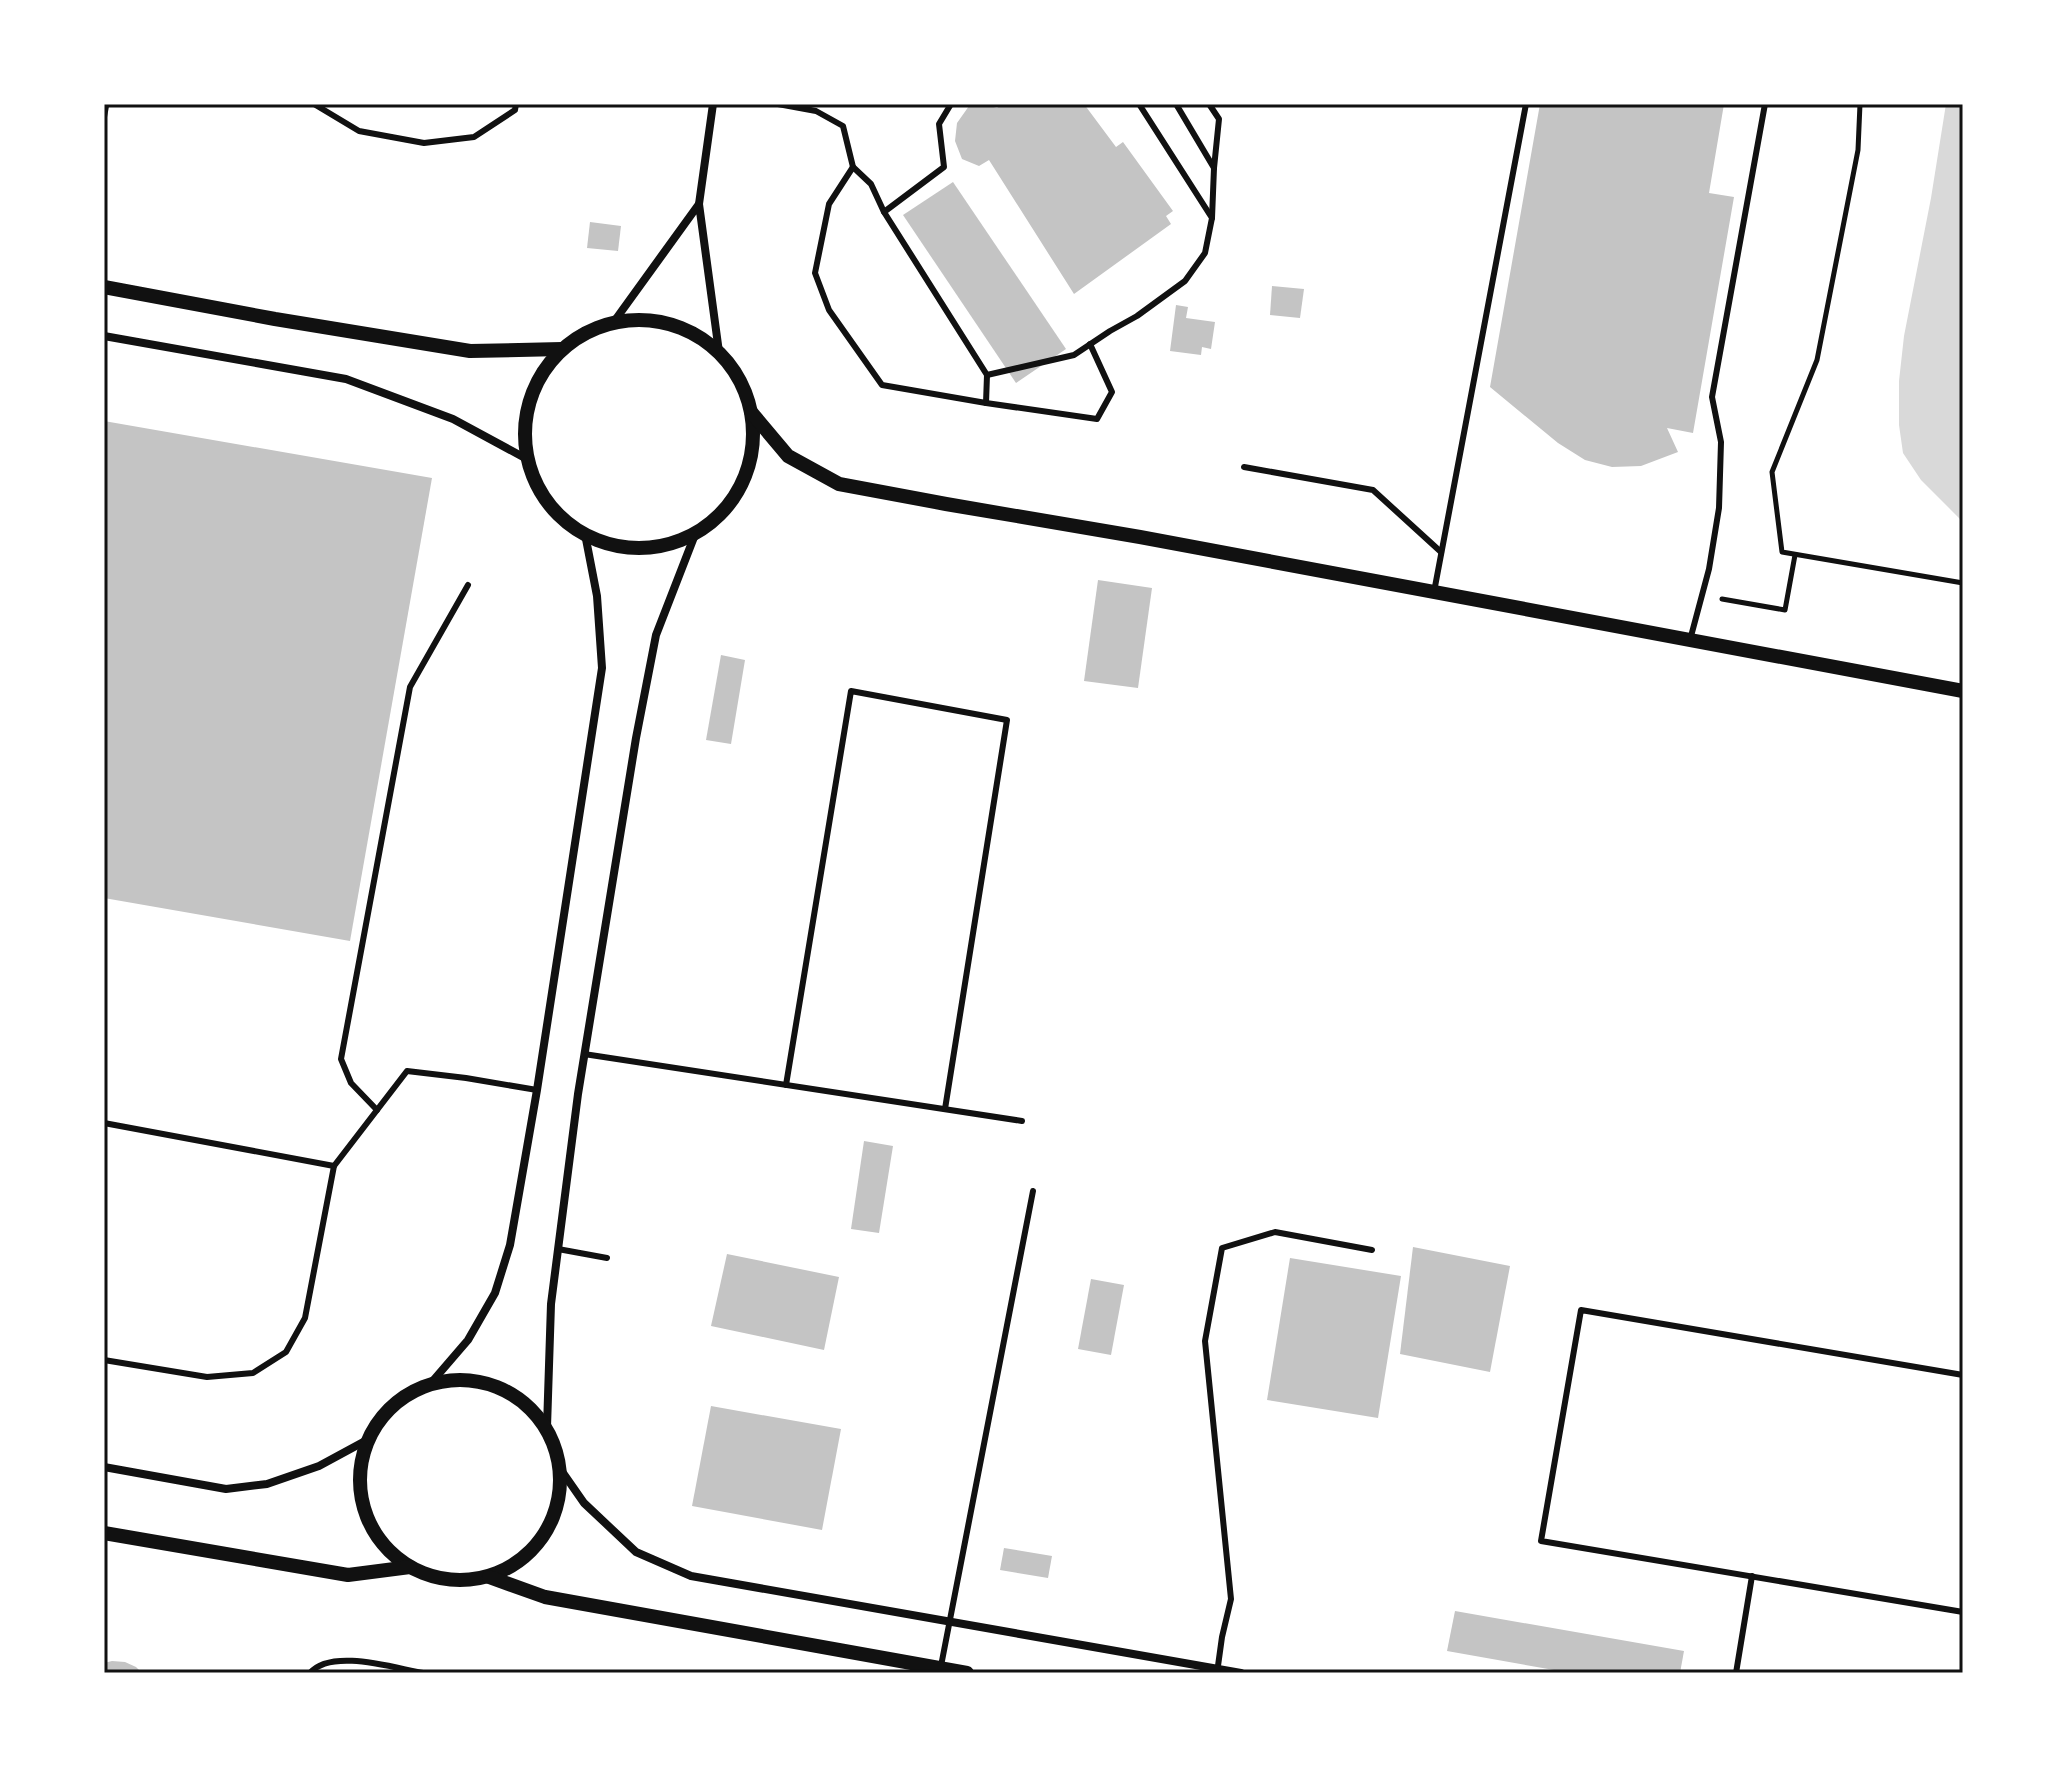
<svg xmlns="http://www.w3.org/2000/svg" width="2067" height="1777" font-family="Karla,sans-serif">
<style>
.water{fill:#d9d9d9}
.building{fill:#c4c4c4}
.lines{fill:none;stroke-linecap:round;stroke-linejoin:round}
.path{stroke:#111;stroke-width:5}
.service{stroke:#111;stroke-width:6}
.minor{stroke:#111;stroke-width:8}
.tertiary{stroke:#111;stroke-width:14}
.neatline{fill:none;stroke:#111;stroke-width:3}
</style>
<rect width="100%" height="100%" fill="#fff"/>
<polygon class="water" points="1946,104 1963,104 1963,522 1921,480 1903,453 1899,425 1899,381 1904,336 1931,198"/>
<g class="building">
<polygon points="983,104 997,108 1003,104 1084,104 1116,147 1123,142 1173,211 1166,216 1171,224 1074,294 989,160 979,166 962,159 955,141 957,123 969,106"/>
<polygon points="1540,104 1724,104 1709,193 1734,197 1693,433 1667,428 1678,452 1641,466 1612,467 1585,460 1558,443 1490,387"/>
<polygon points="953,182 1066,349 1016,383 903,215"/>
<polygon points="590,222 621,226 618,251 587,248"/>
<polygon points="1272,286 1304,289 1300,318 1270,315"/>
<polygon points="1176,305 1188,307 1186,318 1215,322 1211,349 1202,347 1201,355 1170,351"/>
<polygon points="104,421 432,478 350,941 104,898"/>
<polygon points="1098,580 1152,588 1138,688 1084,681"/>
<polygon points="721,655 745,660 731,744 706,740"/>
<polygon points="864,1141 893,1146 879,1233 851,1229"/>
<polygon points="1413,1247 1510,1266 1490,1372 1400,1354"/>
<polygon points="727,1254 839,1277 824,1350 711,1326"/>
<polygon points="1290,1258 1401,1276 1378,1418 1267,1400"/>
<polygon points="1091,1279 1124,1285 1111,1355 1078,1349"/>
<polygon points="711,1406 841,1429 822,1530 692,1506"/>
<polygon points="1004,1548 1052,1556 1048,1578 1000,1570"/>
<polygon points="1455,1611 1684,1651 1680,1673 1571,1673 1447,1651"/>
<polygon points="112,1661 125,1662 136,1667 142,1673 104,1673 104,1663"/>
</g>
<g class="lines">
<g class="path">
<polyline points="1860,104 1858,150 1817,360 1772,472 1782,552 1963,583"/>
<polyline points="1722,599 1785,610 1795,555"/>
</g>
<g class="service">
<polyline points="314,104 359,131 424,143 474,137 515,110 516,104"/>
<polyline points="778,104 816,111 843,126 853,167 871,184 884,212 987,375 986,403"/>
<polyline points="1176,104 1214,168 1212,218"/>
<polyline points="1209,104 1219,119 1214,168"/>
<polyline points="104,117 106,106"/>
<polyline points="853,167 829,204 815,273 829,310 882,385 986,403 1097,419 1112,392 1090,344"/>
<polyline points="884,212 944,167 939,124 951,104"/>
<polyline points="987,375 1074,355 1110,331 1137,316 1185,281 1205,253 1212,218 1139,104"/>
<polyline points="1244,467 1373,490 1441,552"/>
<polyline points="1434,592 1526,104"/>
<polyline points="1690,640 1709,569 1719,508 1721,442 1712,397 1765,104"/>
<polyline points="584,1054 1022,1121"/>
<polyline points="786,1085 851,691 1007,720 945,1109"/>
<polyline points="377,1110 351,1083 341,1059 410,687 468,585"/>
<polyline points="104,1123 334,1166 305,1318 286,1352 253,1373 207,1377 104,1360"/>
<polyline points="334,1166 407,1071 466,1078 537,1090"/>
<polyline points="558,1249 607,1258"/>
<polyline points="1963,1375 1581,1310 1541,1541 1963,1612"/>
<polyline points="941,1666 1033,1191"/>
<path d="M310 1673C331 1648 394 1668 423 1673"/>
<polyline points="1217,1673 1222,1637 1231,1599 1205,1341 1222,1248 1275,1232 1372,1250"/>
<polyline points="1736,1673 1752,1576"/>
</g>
<g class="minor">
<polyline points="699,204 713,104"/>
<polyline points="613,323 699,204 719,352"/>
<polyline points="104,336 346,379 453,419 525,458"/>
<polyline points="431,1383 468,1340 495,1293 510,1245 537,1090 602,668 597,596 585,534"/>
<polyline points="547,1427 551,1304 578,1094 636,738 656,635 696,532"/>
<polyline points="104,1467 226,1489 267,1484 319,1466 367,1440"/>
<polyline points="561,1470 584,1503 636,1552 691,1576 1241,1673"/>
</g>
<g class="tertiary">
<polyline points="104,287 275,319 470,351 562,349"/>
<circle cx="639" cy="434" r="114"/>
<polyline points="751,412 788,456 839,484 946,504 1140,537 1963,691"/>
<circle cx="460" cy="1480" r="100"/>
<polyline points="104,1533 348,1575 410,1567"/>
<polyline points="489,1577 545,1597 967,1673"/>
</g>
</g>
<rect width="2067" height="1777" fill="none" stroke="#ffffff" stroke-width="212"/>
<rect x="106" y="106" width="1855" height="1565" class="neatline"/>
</svg>
